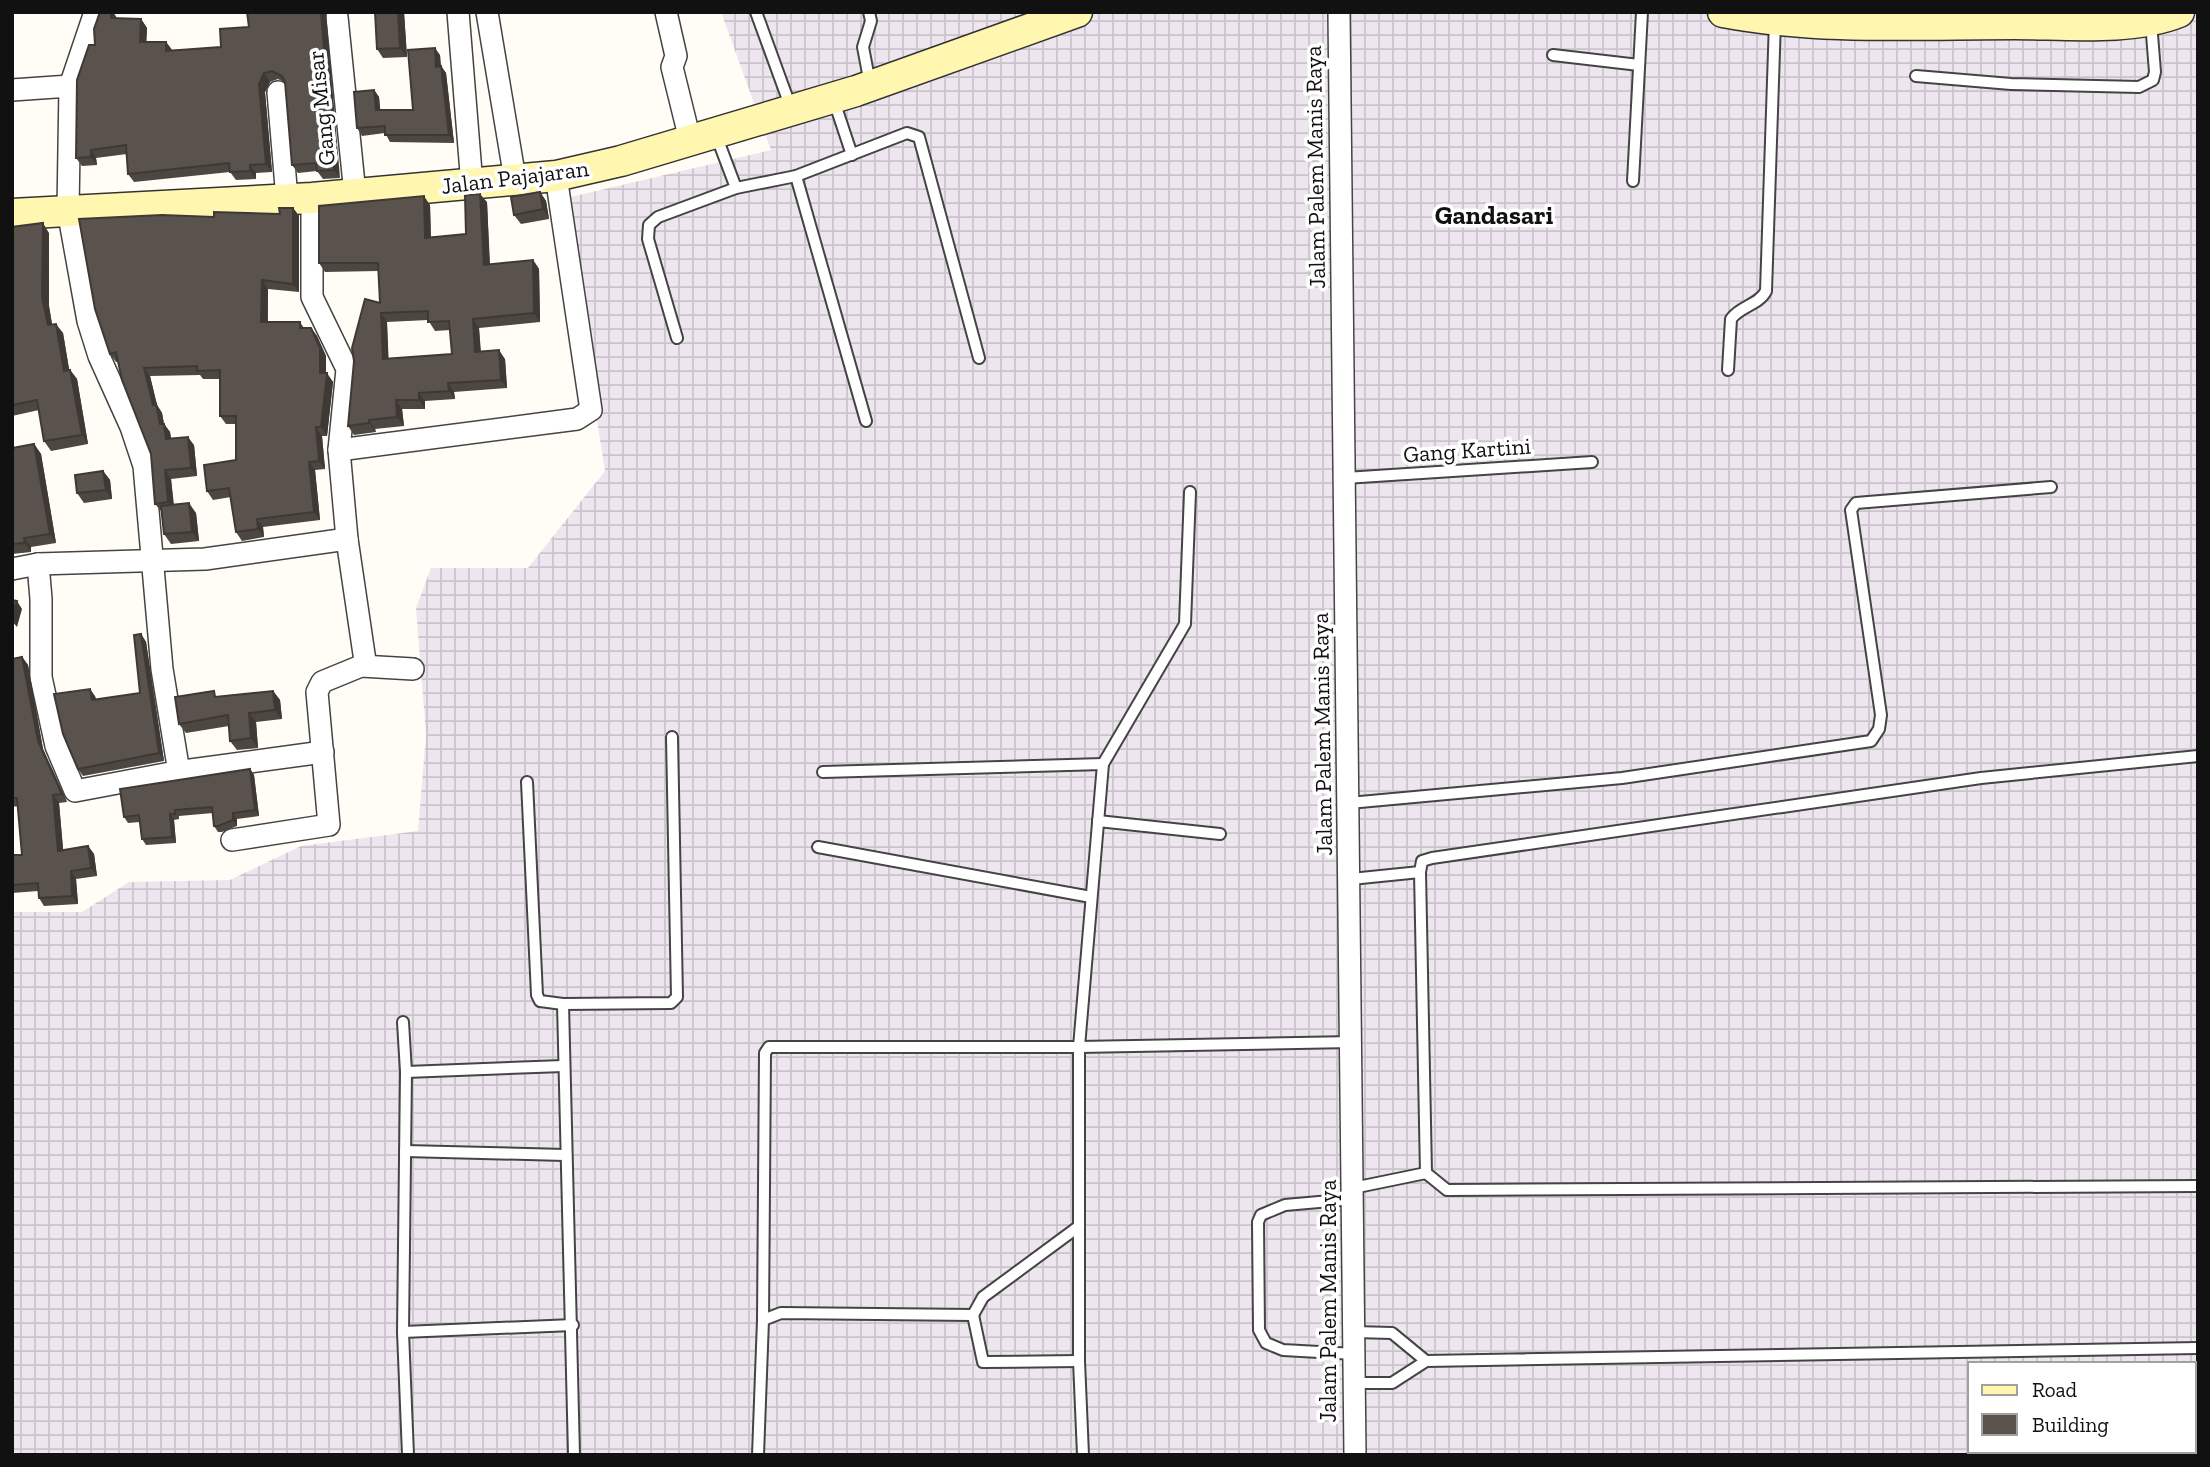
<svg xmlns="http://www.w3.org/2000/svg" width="2210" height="1467" font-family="'Zilla Slab',serif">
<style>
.industrial{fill:url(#industrial-grid);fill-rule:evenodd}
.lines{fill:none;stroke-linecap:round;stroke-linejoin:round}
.lane-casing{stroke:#444;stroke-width:14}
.street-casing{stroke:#444;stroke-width:24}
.secondary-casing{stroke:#333;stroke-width:33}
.lane{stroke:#fff;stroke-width:10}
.street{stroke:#fff;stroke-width:21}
.secondary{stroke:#fff6b0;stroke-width:30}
.wall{fill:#4d4742;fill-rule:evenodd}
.shaded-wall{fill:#3f3936}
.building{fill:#5a524d;stroke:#3f3936;stroke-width:2;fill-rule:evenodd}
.labels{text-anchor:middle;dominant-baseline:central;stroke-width:7;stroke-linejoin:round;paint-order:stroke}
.street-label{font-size:23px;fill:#111;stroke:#fff}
.quarter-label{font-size:26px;font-weight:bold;fill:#111;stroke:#fff}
</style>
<defs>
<pattern id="industrial-grid" width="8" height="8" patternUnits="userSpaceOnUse" patternTransform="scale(1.75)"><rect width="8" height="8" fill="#eee6ef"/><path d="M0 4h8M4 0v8" fill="none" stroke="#cbc4cc"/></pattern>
</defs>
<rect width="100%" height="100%" fill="#fffdf5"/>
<path class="industrial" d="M721 12H2198V1455H12V912H82L129 882 230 880 301 846 418 831 426 735 416 608 431 568H528L605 471 562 199 771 150ZM1970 1364H2194V1451H1970Z"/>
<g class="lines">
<defs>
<g id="lane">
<polyline points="756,12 791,108"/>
<polyline points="869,12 871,21 863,47 870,84"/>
<polyline points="1553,55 1639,65"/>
<polyline points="1916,76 2011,84 2139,87 2153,80 2155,72 2151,22"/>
<polyline points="834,101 852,155"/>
<polyline points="716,135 736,188"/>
<polyline points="796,176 866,421"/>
<polyline points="1633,181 1642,12"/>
<polyline points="677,338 648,239 649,225 658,217 736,188 796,176 907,133 919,137 979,358"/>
<path d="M1728 370 1731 319C1740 306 1759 305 1766 291L1775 21"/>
<polyline points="1345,478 1592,462"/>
<polyline points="2198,756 1981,778 1432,858 1422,861 1420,872 1426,1173 1447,1190 2198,1186"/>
<polyline points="823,772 1103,764"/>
<polyline points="527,782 537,995 540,1001 563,1004"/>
<polyline points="1349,803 1622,778 1871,741 1879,729 1881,715 1851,510 1856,503 2051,487"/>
<polyline points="1098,821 1220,834"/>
<polyline points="818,847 1091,897"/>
<polyline points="1351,879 1420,872"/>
<polyline points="403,1022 406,1072 403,1332 408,1455"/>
<polyline points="406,1072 563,1066"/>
<polyline points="405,1151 565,1155"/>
<polyline points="1353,1188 1426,1173"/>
<polyline points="1353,1199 1285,1205 1261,1215 1258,1222 1259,1330 1266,1343 1283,1350 1355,1354"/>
<polyline points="973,1315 983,1362 1079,1361"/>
<polyline points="763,1320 765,1053 769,1047 1079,1047 1353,1042"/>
<polyline points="403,1332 573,1325"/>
<polyline points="1355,1332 1392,1333 1426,1361"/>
<polyline points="1355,1383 1392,1383 1426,1361 2198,1348"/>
<polyline points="2059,1451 2059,1455"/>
<polyline points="574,1455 563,1004 671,1003 677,997 672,737"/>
<polyline points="758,1455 763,1320 781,1313 973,1315 983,1297 1078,1227"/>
<polyline points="1083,1455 1079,1361 1079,1047 1103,764 1185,624 1190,492"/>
</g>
<g id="street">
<polyline points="95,12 70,86 68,210 88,321 99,356 131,427 144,466 162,669 179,772"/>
<polyline points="458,12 472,185"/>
<polyline points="487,12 515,179"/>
<polyline points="666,12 676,56 672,67 690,140"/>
<polyline points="1339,12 1355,1455"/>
<polyline points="337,17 355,194"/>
<polyline points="12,90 70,86"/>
<polyline points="278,92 287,199"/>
<polyline points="312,198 312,297 347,369 339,450"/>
<polyline points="38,564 41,599 41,677 56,746 75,791 176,772 323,752"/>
<polyline points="12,569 38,564 205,559 347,539"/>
<polyline points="361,666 413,669"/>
<polyline points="232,840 329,825 317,692 322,682 361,666 365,661 347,539 339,450 577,419 591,410 556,176"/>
</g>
<g id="secondary">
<path d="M1723 12C1819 30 1918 24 2015 24 2065 24 2132 31 2179 12"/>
<polyline points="12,214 312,198 556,176 621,161 856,91 1077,12"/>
</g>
</defs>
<use href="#lane" class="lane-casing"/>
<use href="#street" class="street-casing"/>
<use href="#secondary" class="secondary-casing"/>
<use href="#lane" class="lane"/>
<use href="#street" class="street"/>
<use href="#secondary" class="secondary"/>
</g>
<g class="wall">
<polygon points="247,12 340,178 323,179 317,171 298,173 292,165 285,83 278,79 270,82 265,92 272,172 256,173 256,179 236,180 230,172 134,182 128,174 127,154 96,158 97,165 82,166 76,158 95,45 117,18 141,19 147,28 146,42 166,42 172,50 221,47 249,27"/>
<polygon points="375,12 404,12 407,57 383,58 377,49"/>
<polygon points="440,55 441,66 446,73 454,143 390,142 385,133 362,136 357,128 374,90 379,97 380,110 413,110"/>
<polygon points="540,192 546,201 549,219 521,224 514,215"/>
<path d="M487 202 490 264 533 260 539 269 540 322 479 328 481 352 505 359 507 388 454 392 455 399 425 401V409H402L404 426 375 429 376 432 354 435 348 426 380 303 378 271 325 272 319 263 430 205 431 237 466 234ZM428 320 435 331 450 330 452 354 388 359 387 322Z"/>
<polygon points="293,208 299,216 299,292 268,289 268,322 300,322 304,328 311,328 317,336 326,356 326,373 333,382 327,436 322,436 325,469 315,470 320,520 263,527 264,537 242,541 236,532 231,497 213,500 207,491 236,460 236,424 226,424 220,416 220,379 203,379 200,375 150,376 157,405 162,413 164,424 170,432 171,438 194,445 197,476 171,479 174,505 196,513 199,541 171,544 164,534 162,512 155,504 151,454 118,362 116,362 110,354 214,217 280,214"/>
<polygon points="12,227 49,233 49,306 52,325 63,333 69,370 70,370 77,379 88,444 51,451 44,441 39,410 12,416"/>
<polygon points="34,444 41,454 56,543 31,547 31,552 12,554 12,448"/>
<polygon points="103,471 110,480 112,499 84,503 77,493"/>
<polygon points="141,634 146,642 164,761 83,776 78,769 95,696 96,699 140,693"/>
<polygon points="22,657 28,665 43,749 67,802 59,803 63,850 88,846 94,854 97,876 76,879 78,904 44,906 39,898 38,891 12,893 12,855 22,855 18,806 12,807 12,659"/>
<polygon points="273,691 280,700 282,719 256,722 258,748 237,750 230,741 229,726 186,733 179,724 218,697"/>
<polygon points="250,769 254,775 259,816 237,819 237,826 222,832 218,832 214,826 213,813 179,816 179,819 174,820 176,843 146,845 142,839 140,822 128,823 124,817"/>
</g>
<g class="shaded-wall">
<polygon points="111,12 113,12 117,18 111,18"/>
<polygon points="321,12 326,12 340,178 334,170"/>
<polygon points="398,12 404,12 407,57 400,48"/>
<polygon points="141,19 147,28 146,50 140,42"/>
<polygon points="166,42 172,50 166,51"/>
<polygon points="435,48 440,55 441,74 436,67"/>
<polygon points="441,66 446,73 454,143 449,135"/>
<polygon points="264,73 270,82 265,92 272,172 266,164 259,84"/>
<polygon points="374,90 379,97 381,117 376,110"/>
<polygon points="91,150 96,158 97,165 91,157"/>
<polygon points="250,165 256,173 256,179 250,171"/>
<polygon points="540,192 546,201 549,219 543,209"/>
<polygon points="480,194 487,202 490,274 484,265"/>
<polygon points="424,196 430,205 431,247 425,238"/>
<polygon points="293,208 299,216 299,292 293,284"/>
<polygon points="43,223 49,233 49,306 54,335 48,325 42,297"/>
<polygon points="533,260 539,269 540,322 534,313"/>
<polygon points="262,280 268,289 267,330 261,322"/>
<polygon points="381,313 387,322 389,368 383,359"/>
<polygon points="473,319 479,328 481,361 475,352"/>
<polygon points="56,324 63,333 71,380 64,371"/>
<polygon points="311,328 317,336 326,356 326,376 327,373 333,382 327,436 321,427 320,373"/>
<polygon points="499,350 505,359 507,388 501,380"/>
<polygon points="144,368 150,376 157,405 162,413 164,424 170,432 172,447 166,439 153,405"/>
<polygon points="70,370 77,379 88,444 82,435"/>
<polygon points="448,383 454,392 455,399 449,391"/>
<polygon points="419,393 425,401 425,409 419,400"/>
<polygon points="396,400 402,409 404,426 397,417"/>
<polygon points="369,420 375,429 376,432 369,423"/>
<polygon points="316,427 322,436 325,469 319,461"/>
<polygon points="188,437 194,445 197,476 191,468"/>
<polygon points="34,444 41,454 56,543 50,534"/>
<polygon points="309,462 315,470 320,520 314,512"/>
<polygon points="165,470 171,479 174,511 168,502"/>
<polygon points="103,471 110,480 112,499 106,490"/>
<polygon points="189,503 196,513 199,541 192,532"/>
<polygon points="257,519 263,527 264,537 258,529"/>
<polygon points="24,538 31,547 31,552 25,543"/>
<polygon points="17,601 22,609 17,627 12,621 12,616"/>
<polygon points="141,634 146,642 164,761 159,753"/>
<polygon points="22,657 28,665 43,749 67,802 62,794 38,741"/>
<polygon points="90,689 95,696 97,707 92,700"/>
<polygon points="273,691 280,700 282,719 275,710"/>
<polygon points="249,713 256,722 258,748 251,738"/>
<polygon points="250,769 254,775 259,816 255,810"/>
<polygon points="53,795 59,803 64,859 58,851"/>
<polygon points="233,813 237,819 237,826 233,820"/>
<polygon points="170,814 174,820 176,843 172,837"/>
<polygon points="88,846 94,854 97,876 91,868"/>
<polygon points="71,871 76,879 78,904 72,896"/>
</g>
<g class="building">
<polygon points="100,12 111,12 111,18 141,19 140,42 166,42 166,51 221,47 220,29 249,27 247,12 321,12 334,170 317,171 316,163 292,165 285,82 282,76 272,71 264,73 259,84 266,164 250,165 250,171 230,172 229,163 128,174 126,145 91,150 91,157 76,158 77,80 89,45 95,45 94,29"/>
<polygon points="375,12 398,12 400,48 377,49"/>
<polygon points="435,48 436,67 441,66 449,135 385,135 385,126 357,128 354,92 374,90 376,110 413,110 408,50"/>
<polygon points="540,192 543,209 514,215 511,197"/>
<path d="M480 194 484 265 533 260 534 313 473 319 475 352 499 350 501 380 448 383 449 391 419 393V400H396L397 417 369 420V423L348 426 354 361 352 348 365 299 380 303 378 263H319V206L424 196 425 238 466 234 465 195ZM428 311V322L449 321 452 354 383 359 381 313Z"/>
<polygon points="279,208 293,208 293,284 262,280 261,322 300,322 300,328 311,328 320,348 320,373 327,373 321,427 316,427 319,461 309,462 314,512 257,519 258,529 236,532 229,488 207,491 204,465 236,460 236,416 220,416 220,370 197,371 197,366 144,368 153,405 156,404 160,424 164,424 166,439 188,437 191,468 165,470 168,502 155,504 151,454 122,380 116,352 110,354 95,309 79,219 162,215 214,217 214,212 280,214"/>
<polygon points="43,223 42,297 48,325 56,324 64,371 70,370 82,435 44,441 37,400 12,405 12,227"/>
<polygon points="34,444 50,534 24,538 25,543 12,544 12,448"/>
<polygon points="103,471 106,490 77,493 75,475"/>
<polygon points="189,503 192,532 164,534 161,506"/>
<polygon points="12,600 17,601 12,616"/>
<polygon points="141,634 159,753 78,769 63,734 54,694 90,689 92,700 140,693 134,635"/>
<polygon points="22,657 38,741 62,794 53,795 58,851 88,846 91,868 71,871 72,896 39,898 38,883 12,885 12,855 22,855 17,798 12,798 12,659"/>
<polygon points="214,691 215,697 273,691 275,710 249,713 251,738 230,741 228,715 179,724 175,697"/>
<polygon points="250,769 255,810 233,813 233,820 218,826 214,826 212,807 175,810 175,814 170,814 172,837 142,839 139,815 124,817 120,789"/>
</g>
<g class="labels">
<g class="street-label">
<text transform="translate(321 108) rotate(-96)">Gang Misar</text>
<text transform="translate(1315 167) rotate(-91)">Jalam Palem Manis Raya</text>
<text transform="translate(515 177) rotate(-7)">Jalan Pajajaran</text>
<text transform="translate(1467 450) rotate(-4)">Gang Kartini</text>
<text transform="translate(1322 734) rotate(-91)">Jalam Palem Manis Raya</text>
<text transform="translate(1328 1301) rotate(-90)">Jalam Palem Manis Raya</text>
</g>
<g class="quarter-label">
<text x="1494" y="215">Gandasari</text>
</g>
</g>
<rect width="2210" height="1467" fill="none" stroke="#111111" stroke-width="28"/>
<rect x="1968" y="1362" width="228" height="91" fill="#ffffff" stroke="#a0a0a0" stroke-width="2"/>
<rect x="1982" y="1385" width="35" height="10" fill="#fff6b0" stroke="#a0a0a0" stroke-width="2"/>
<text x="2032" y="1397" font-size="21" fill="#111111">Road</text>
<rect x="1982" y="1414" width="35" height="21" fill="#5a524d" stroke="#a0a0a0" stroke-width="2"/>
<text x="2032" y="1432" font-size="21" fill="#111111">Building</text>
</svg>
